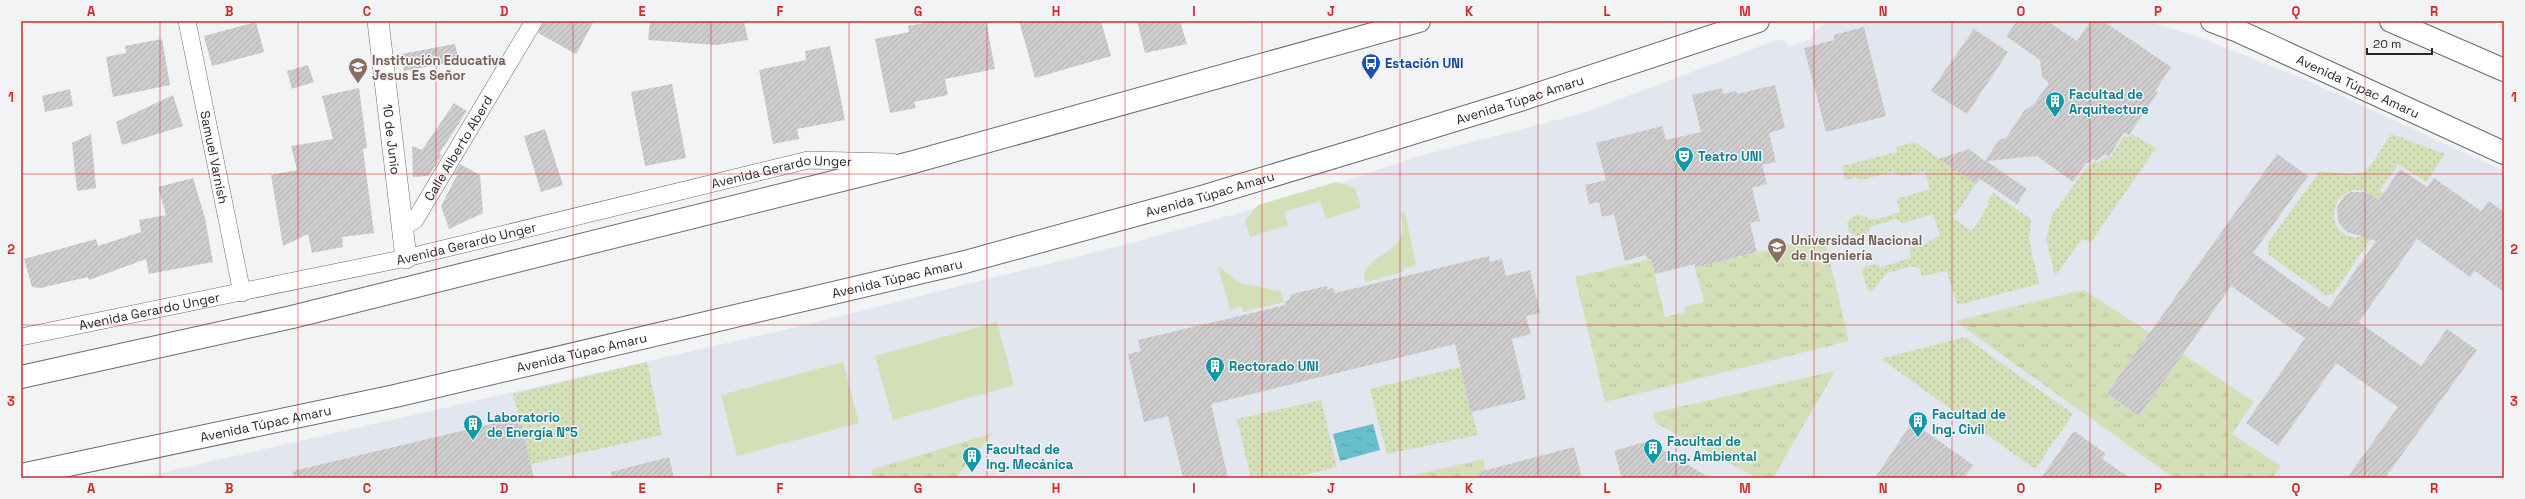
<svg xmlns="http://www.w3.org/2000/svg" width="2525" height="499" font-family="'Space Grotesk',sans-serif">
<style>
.built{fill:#e2e6ef}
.grass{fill:#d3dfb6}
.park{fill:url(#park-tufts)}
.garden{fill:url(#garden-dots)}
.water{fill:url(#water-ripples)}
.building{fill:url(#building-hatch)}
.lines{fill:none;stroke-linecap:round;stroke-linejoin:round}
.minor-casing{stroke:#6b6c6e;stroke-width:18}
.tertiary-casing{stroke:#6b6c6e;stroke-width:22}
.primary-casing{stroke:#6b6c6e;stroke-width:24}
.minor{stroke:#fff;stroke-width:17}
.tertiary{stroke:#fff;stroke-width:21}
.primary{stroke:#fff;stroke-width:22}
.grid{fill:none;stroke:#d62828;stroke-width:1;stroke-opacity:0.55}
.labels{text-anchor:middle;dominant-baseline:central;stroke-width:3;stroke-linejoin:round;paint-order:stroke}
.education-label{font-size:13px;font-weight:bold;fill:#785e54;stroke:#f2f3f5;text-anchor:start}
.transit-label{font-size:13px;font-weight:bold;fill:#164399;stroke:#f2f3f5;text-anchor:start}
.street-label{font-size:13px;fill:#282829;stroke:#f2f3f5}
.culture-label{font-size:13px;font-weight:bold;fill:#0d838f;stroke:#f2f3f5;text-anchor:start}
.neatline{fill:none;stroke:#d62828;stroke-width:1.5}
.grid-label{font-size:13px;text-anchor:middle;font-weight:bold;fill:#d62828}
</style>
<defs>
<pattern id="park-tufts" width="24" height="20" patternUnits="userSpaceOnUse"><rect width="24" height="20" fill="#d3dfb6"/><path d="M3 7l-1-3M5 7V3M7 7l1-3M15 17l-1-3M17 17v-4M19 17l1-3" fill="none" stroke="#b5bf9c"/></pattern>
<pattern id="garden-dots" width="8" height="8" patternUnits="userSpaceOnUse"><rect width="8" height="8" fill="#d3dfb6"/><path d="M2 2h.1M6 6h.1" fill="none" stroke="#b5bf9c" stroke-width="1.8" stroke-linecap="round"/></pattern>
<pattern id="water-ripples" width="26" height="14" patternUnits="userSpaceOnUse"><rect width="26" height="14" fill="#69becb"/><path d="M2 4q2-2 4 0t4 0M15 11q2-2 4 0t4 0" fill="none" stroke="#569aa5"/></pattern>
<pattern id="building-hatch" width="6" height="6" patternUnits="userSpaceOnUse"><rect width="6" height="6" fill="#cfcccd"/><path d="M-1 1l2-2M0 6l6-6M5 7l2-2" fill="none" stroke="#b2afb0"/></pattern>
</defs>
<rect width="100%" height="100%" fill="#f2f3f5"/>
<polygon class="built" points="1829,21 2146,21 2198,37 2302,78 2504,171 2504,478 138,478 797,327 1131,243 1300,196 1419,156 1583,113 1777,40 1785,41 1788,47 1811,39 1816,30"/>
<g class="grass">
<polygon points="1336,182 1355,188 1361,208 1326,219 1320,201 1284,212 1288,225 1250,237 1245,220 1258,205"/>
<path d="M1405 212 1416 265 1403 269V272L1365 282C1359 259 1393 256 1400 238 1404 230 1402 221 1401 213Z"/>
<polygon points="1218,266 1242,284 1280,291 1284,302 1243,312 1241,306 1230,310"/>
<polygon points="997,322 1014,385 893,420 875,356"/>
<polygon points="843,362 859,423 737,456 721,395"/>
</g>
<g class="park">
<polygon points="1824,236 1849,341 1605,402 1575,277 1651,259 1665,317 1686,312 1684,307 1704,302 1695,268"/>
<polygon points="2084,290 2150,333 2107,393 2139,416 2183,354 2254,402 2232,434 2281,466 2273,478 2174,478 1955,321"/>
<polygon points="1835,371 1773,478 1757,478 1656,423 1653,413"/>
<polygon points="993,433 955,478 873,478 871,470"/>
<polygon points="1483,459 1487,478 1400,478"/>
</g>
<g class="garden">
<polygon points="2132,134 2156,148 2091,242 2082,239 2055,276 2046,239 2052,216 2087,166 2090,166 2094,161 2097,163 2105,157 2109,159 2125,135 2129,138"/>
<path d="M2391 134 2445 154 2426 182 2398 164 2380 190 2399 203C2393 202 2383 203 2378 200 2370 196 2368 189 2357 190 2329 191 2325 233 2353 237 2360 238 2368 235 2375 233L2333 294 2325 295 2268 254V243L2320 171C2372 178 2363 176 2391 134Z"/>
<path d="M1915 142 1976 184 1953 218 1972 231 1989 204 1987 202 1993 193 2031 219 2029 239 2039 284 1957 305 1947 271 1922 276 1919 268 1912 266 1887 273 1872 291H1868L1862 272 1864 267 1876 264 1881 267 1911 258 1909 247 1923 245 1940 235 1933 214 1903 223 1896 219 1870 227 1869 232 1856 236 1849 232 1847 222C1860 208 1861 219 1875 219 1883 219 1892 214 1900 212L1897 199 1930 189 1925 172 1901 176 1892 172 1861 180 1856 177 1845 180 1842 166 1897 152 1896 147Z"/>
<polygon points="1965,337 2073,414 2035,469 1881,359"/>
<polygon points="647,362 662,435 531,464 513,394"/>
<polygon points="1460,367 1478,435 1387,454 1370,389"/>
<polygon points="1321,400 1337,467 1292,478 1251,478 1237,419"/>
</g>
<polygon class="water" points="1373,424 1380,450 1340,461 1333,434"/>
<g class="building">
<polygon points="544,21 594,21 576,54 538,33"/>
<polygon points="650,21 744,21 748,40 717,45 648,40"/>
<polygon points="934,21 986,21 995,69 945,79 948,95 914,102 916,108 890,113 875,39 909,32 908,26"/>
<polygon points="1019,21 1101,21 1111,56 1035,78"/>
<polygon points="1137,21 1180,21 1187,44 1145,53"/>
<polygon points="2017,21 2047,21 2077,41 2091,21 2103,21 2171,67 2155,91 2158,92 2129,135 2124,132 2109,157 2105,154 2096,161 2093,159 2089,163 2086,163 2073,182 2037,156 1986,161 2027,189 2017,204 1980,179 1976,184 1939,159 1969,149 1985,161 1999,140 2006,138 2024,111 2034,104 2049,83 2042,77 2040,60 2006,36"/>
<polygon points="256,22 264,52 212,66 204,36"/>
<polygon points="1864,27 1886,116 1826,132 1804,48 1834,40 1834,35"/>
<polygon points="1974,29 2008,52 1967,114 1931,91"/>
<polygon points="162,39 170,85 113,97 106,57 126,53 125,46"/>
<polygon points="455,44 459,61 404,71 401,54"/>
<polygon points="830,46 845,120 797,129 799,139 773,144 759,70 806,60 805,51"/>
<polygon points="308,65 314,82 292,89 287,71"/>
<polygon points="672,84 686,158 645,166 631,92"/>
<polygon points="1775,85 1785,128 1769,133 1776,162 1762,165 1767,184 1752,188 1760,221 1750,223 1757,252 1695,268 1695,264 1655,274 1651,259 1647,259 1646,255 1625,261 1614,214 1602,217 1599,202 1589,204 1585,185 1606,180 1596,143 1662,126 1666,140 1701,132 1692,95 1722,88 1723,94 1736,91 1737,94"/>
<polygon points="359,88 367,148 363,149 374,233 342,237 343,247 312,253 308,234 283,246 271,175 297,170 291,146 333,139 322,96"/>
<polygon points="70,89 73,106 45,112 42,96"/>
<polygon points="173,95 183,126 122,145 116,122"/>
<polygon points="454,103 467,111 439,154 442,155 429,176 413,177 412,146 422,150"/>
<polygon points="545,129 563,185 541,192 524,136"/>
<polygon points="91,134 96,188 77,191 72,143"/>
<polygon points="2277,154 2308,176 2253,253 2329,308 2376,241 2347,232 2338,222 2337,207 2344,196 2351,192 2365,192 2379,200 2400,169 2427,187 2434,178 2481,211 2489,201 2504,212 2504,292 2475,271 2470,277 2417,239 2359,322 2421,366 2447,329 2477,350 2385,478 2347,478 2398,407 2336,363 2278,446 2246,423 2305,338 2231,286 2139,416 2107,393"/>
<polygon points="460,164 480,175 483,213 449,229 441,206 457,175 453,175"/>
<polygon points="193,178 205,218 213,262 149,274 146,259 89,280 88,277 40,288 32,287 24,259 96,239 98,246 141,232 139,220 166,215 158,187"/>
<polygon points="1489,256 1490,262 1502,259 1506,276 1530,270 1540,313 1526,316 1531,334 1512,339 1526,399 1471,412 1455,344 1211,404 1228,478 1183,478 1168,416 1144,422 1128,354 1141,351 1138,340 1286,305 1285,301 1290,299 1290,295 1305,291 1327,286 1327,290 1333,288 1335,293"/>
<polygon points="520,417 534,478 294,478 293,471"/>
<polygon points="1912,422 1973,465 1964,478 1875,478"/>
<polygon points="2074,431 2106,454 2102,459 2130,478 2041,478"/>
<polygon points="1648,441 1710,478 1622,478 1614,451"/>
<polygon points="1574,447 1582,478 1480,478 1479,472"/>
<polygon points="669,457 674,478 612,478 611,472"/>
</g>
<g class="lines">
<defs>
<g id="minor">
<path id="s1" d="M187 21 242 293"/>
<path id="s2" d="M401 228 415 220 534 21"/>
<path id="s3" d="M21 337 406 258 808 160 892 162"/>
</g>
<g id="tertiary">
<path id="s4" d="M378 21 406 258"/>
</g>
<g id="primary">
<path id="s5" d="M2212 21 2238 31 2504 153"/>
<polyline points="2391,21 2504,70"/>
<polyline points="21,377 292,317 910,163 1419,21"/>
<path id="s6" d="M21 475 395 396 965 262 1205 196 1374 145 1520 100 1758 21"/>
</g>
</defs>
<use href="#minor" class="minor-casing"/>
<use href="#tertiary" class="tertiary-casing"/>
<use href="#primary" class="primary-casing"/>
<use href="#minor" class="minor"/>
<use href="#tertiary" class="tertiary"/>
<use href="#primary" class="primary"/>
</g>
<path class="grid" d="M160 21V478M298 21V478M436 21V478M573 21V478M711 21V478M849 21V478M987 21V478M1125 21V478M1262 21V478M1400 21V478M1538 21V478M1676 21V478M1814 21V478M1952 21V478M2090 21V478M2227 21V478M2365 21V478M21 174H2504M21 325H2504"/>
<defs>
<symbol id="bus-pin" viewBox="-11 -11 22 30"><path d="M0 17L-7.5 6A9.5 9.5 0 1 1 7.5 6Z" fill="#1a4fb4" stroke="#f2f3f5"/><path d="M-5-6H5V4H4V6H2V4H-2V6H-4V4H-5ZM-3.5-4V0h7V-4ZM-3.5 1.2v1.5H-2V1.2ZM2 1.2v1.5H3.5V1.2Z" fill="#fff"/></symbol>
<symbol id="school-pin" viewBox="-11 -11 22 30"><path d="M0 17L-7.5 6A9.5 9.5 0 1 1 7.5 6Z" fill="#8d6e63" stroke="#f2f3f5"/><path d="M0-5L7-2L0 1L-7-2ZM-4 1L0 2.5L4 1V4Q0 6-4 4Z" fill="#fff"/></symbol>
<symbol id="building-pin" viewBox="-11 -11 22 30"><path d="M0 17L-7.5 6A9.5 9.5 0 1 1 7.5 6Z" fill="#0f9aa8" stroke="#f2f3f5"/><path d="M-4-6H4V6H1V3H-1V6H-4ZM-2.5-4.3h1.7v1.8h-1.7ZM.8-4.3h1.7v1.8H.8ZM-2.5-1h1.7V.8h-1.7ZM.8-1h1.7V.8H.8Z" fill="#fff"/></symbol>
<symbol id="theatre-pin" viewBox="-11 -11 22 30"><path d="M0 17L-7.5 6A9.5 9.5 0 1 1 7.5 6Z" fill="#0f9aa8" stroke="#f2f3f5"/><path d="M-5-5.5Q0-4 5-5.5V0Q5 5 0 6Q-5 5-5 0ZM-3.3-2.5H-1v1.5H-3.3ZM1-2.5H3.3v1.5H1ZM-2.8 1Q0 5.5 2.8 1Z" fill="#fff"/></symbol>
<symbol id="university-pin" viewBox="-11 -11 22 30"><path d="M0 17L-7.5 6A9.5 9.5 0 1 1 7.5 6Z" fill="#8d6e63" stroke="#f2f3f5"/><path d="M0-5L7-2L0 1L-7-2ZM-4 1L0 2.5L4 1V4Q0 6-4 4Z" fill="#fff"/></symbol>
</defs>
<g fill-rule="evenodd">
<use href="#bus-pin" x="1360" y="52" width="22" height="30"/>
<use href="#school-pin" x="347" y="56" width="22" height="30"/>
<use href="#building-pin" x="2044" y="90" width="22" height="30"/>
<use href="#theatre-pin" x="1673" y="145" width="22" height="30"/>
<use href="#university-pin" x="1766" y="236" width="22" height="30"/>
<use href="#building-pin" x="1204" y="355" width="22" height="30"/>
<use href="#building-pin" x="1907" y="410" width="22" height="30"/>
<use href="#building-pin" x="462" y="413" width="22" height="30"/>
<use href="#building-pin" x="1642" y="437" width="22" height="30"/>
<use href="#building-pin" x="961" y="445" width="22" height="30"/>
</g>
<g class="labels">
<g class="education-label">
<text x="372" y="60">Institución Educativa<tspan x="372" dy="15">Jesus Es Señor</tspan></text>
<text x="1791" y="240">Universidad Nacional<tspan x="1791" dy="15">de Ingeniería</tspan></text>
</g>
<g class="transit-label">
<text x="1385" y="63">Estación UNI</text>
</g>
<g class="street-label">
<text stroke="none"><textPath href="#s5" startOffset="160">Avenida Túpac Amaru</textPath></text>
<text stroke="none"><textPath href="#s6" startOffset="1546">Avenida Túpac Amaru</textPath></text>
<text stroke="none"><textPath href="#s4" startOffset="119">10 de Junio</textPath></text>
<text stroke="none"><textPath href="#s2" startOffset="100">Calle Alberto Aberd</textPath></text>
<text stroke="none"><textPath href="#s1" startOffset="139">Samuel Varnish</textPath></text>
<text stroke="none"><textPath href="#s3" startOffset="779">Avenida Gerardo Unger</textPath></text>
<text stroke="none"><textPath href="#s6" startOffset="1222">Avenida Túpac Amaru</textPath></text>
<text stroke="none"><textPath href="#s3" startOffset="455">Avenida Gerardo Unger</textPath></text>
<text stroke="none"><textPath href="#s6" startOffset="898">Avenida Túpac Amaru</textPath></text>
<text stroke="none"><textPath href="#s3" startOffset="131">Avenida Gerardo Unger</textPath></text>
<text stroke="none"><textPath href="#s6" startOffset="574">Avenida Túpac Amaru</textPath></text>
<text stroke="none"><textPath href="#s6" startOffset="250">Avenida Túpac Amaru</textPath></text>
</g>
<g class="culture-label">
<text x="2069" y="94">Facultad de<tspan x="2069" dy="15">Arquitecture</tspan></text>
<text x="1698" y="156">Teatro UNI</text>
<text x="1229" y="366">Rectorado UNI</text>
<text x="1932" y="414">Facultad de<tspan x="1932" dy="15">Ing. Civil</tspan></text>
<text x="487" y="417">Laboratorio<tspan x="487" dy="15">de Energía N°5</tspan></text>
<text x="1667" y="441">Facultad de<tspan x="1667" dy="15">Ing. Ambiental</tspan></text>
<text x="986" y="449">Facultad de<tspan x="986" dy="15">Ing. Mecánica</tspan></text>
</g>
</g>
<rect width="2525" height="499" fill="none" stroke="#f2f3f5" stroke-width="44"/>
<path d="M2367 48v6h65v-6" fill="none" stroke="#282829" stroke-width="2"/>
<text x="2373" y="48" font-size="12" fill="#282829" stroke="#f2f3f5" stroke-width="3" paint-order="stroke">20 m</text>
<rect x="22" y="22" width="2481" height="455" class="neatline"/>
<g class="grid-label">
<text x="91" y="16">A</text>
<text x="229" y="16">B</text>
<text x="367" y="16">C</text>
<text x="504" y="16">D</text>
<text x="642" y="16">E</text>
<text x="780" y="16">F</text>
<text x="918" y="16">G</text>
<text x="1056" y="16">H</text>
<text x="1194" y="16">I</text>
<text x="1331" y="16">J</text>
<text x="1469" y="16">K</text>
<text x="1607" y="16">L</text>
<text x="1745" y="16">M</text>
<text x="1883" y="16">N</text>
<text x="2021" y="16">O</text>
<text x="2158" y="16">P</text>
<text x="2296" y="16">Q</text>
<text x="2434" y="16">R</text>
<text x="11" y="102">1</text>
<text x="2514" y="102">1</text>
<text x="11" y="254">2</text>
<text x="2514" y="254">2</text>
<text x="11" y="406">3</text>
<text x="2514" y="406">3</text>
<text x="91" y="493">A</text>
<text x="229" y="493">B</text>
<text x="367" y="493">C</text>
<text x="504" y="493">D</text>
<text x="642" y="493">E</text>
<text x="780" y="493">F</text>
<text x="918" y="493">G</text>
<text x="1056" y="493">H</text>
<text x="1194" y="493">I</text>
<text x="1331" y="493">J</text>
<text x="1469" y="493">K</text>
<text x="1607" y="493">L</text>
<text x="1745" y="493">M</text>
<text x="1883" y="493">N</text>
<text x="2021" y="493">O</text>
<text x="2158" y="493">P</text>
<text x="2296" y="493">Q</text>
<text x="2434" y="493">R</text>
</g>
</svg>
